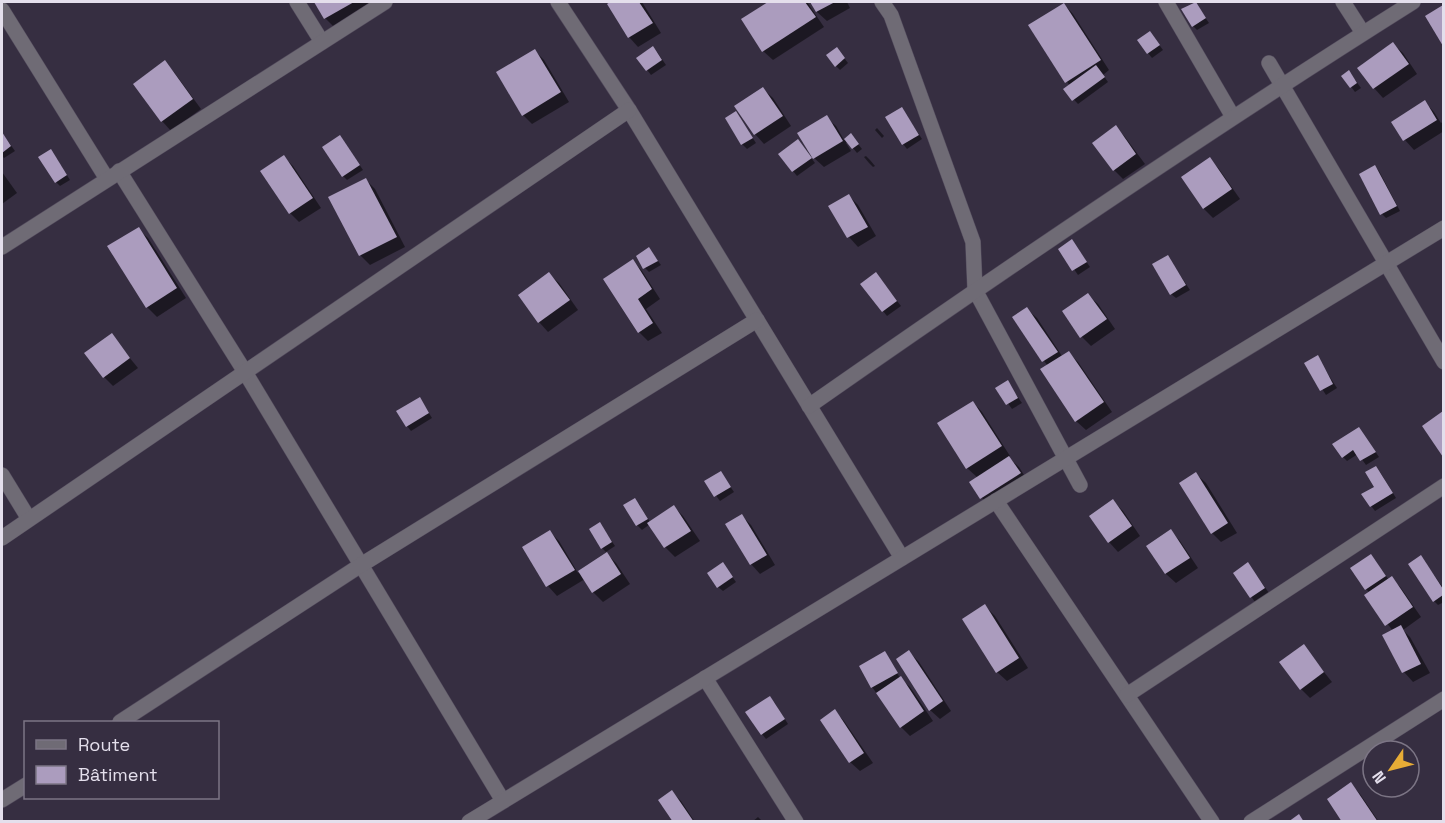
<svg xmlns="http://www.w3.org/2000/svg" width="1445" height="823" font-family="'Space Grotesk',sans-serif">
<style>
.shadow{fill:#0007}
.building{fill:#ab9cbe}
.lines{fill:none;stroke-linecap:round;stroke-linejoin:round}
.minor-casing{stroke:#524a5c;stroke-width:16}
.minor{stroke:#6f6b75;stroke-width:15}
</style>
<rect width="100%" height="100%" fill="#362e41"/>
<g class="shadow">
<polygon points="316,2 391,2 339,32 325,18"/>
<polygon points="613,2 642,2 661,33 638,47 629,37 609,4"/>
<polygon points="771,2 807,2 824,27 773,60 763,51 743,19"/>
<polygon points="812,2 847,2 850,8 827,21 817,12"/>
<polygon points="1195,3 1209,23 1197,30 1193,26"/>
<polygon points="1064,4 1073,14 1109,70 1103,75 1108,82 1078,104 1065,90 1070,86 1030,26"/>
<polygon points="1154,38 1163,50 1152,58 1148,53"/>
<polygon points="1393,44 1403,53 1417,74 1383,98 1374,88"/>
<polygon points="535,51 544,60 569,102 532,124 523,115"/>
<polygon points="657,52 666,65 651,75 638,58"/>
<polygon points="841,54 848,63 840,70 836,66"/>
<polygon points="164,62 174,72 201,109 171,131 162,121"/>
<polygon points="1343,76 1353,77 1361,88 1355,92"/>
<polygon points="763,89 773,98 791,126 764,144 755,134"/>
<polygon points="1425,102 1434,112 1441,123 1444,121 1444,131 1414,150 1405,140 1393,123"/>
<polygon points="902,109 922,139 907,149 903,144"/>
<polygon points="736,113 756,143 747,149 742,144"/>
<polygon points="826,117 836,126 844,140 851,135 862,149 857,153 848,142 846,143 851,151 824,167 813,157"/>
<polygon points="1116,127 1125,137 1145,164 1123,179 1114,170"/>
<polygon points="877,128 884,136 882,138 875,130"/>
<polygon points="2,133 15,151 4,158 2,156"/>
<polygon points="344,142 363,170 347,180 343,176"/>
<polygon points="802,145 815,163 797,176 793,171"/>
<polygon points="55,156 70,180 60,186 56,182"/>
<polygon points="866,156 870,160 875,166 873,167 869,163 864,157"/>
<polygon points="284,157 293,166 321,208 299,222 290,213"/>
<polygon points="1210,159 1219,169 1240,199 1213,218 1204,209 1183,178"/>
<polygon points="1375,167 1379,171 1400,211 1386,218 1382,214"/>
<polygon points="2,172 17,193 2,204"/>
<polygon points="366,180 375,189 405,247 370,265 361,256 330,198"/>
<polygon points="849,196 858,205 876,236 858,247 849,237 830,206"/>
<polygon points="138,229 148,238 186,298 157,317 147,307 109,247"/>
<polygon points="1072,241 1090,267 1078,275 1060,249"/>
<polygon points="649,249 661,265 649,272 645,268"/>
<polygon points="1168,257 1190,290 1176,298 1171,294"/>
<polygon points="633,261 642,271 660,299 646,309 662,333 648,341 639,332"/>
<polygon points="549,274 559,283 578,310 548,332 539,322"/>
<polygon points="880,279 901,306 887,316 883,311"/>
<polygon points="1088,295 1098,304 1115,329 1091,346 1082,337 1064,311"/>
<polygon points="1027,309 1037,318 1062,356 1068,352 1078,362 1112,412 1086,430 1076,421 1048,366 1044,361"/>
<polygon points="111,335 138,368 113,386 104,377"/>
<polygon points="1317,357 1337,388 1326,395 1306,364"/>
<polygon points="1007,382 1022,403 1012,409 997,388"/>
<polygon points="420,399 432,418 411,431 407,426"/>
<polygon points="973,402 982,412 1010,456 1008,457 1019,467 1029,483 991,507 982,498 971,483 978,478 967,468"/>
<polygon points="1444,413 1444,454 1424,426"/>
<polygon points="1359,428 1379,457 1366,465 1358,454 1347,461 1343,457"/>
<polygon points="1380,472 1396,498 1375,511 1363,495 1376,487"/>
<polygon points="721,473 734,492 720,501 706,482"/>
<polygon points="1196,474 1206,483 1237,533 1221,542 1212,533"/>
<polygon points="1113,501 1123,511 1140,536 1118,552 1109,542"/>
<polygon points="639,504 650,522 674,507 683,516 700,541 675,557 666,548 650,524 642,530 637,525"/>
<polygon points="741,515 751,525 775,565 760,574 751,564"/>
<polygon points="600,524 615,546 606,552 602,548"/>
<polygon points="549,531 559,541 578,573 607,554 616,563 630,584 603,602 593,592 585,579 557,596 548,586 524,547"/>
<polygon points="1171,531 1180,541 1198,568 1176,583 1166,574 1148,546"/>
<polygon points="1371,556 1389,580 1392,578 1401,588 1421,617 1403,630 1410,637 1430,673 1413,682 1404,672 1384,636 1393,631 1366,596 1370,593 1366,589"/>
<polygon points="1421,557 1444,589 1444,602 1438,605 1434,601"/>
<polygon points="723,564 736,582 723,591 718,587"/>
<polygon points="1252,569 1269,593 1255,602 1235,574"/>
<polygon points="985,606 995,616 1028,668 1007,681 997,672"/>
<polygon points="1303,646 1332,682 1310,698 1301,689"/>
<polygon points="909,652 919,662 951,711 940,719 930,710"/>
<polygon points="885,653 900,678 910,687 933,721 910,736 901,727 872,687"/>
<polygon points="774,702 788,724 766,739 762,734"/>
<polygon points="835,711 844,721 873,763 860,771 850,762"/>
<polygon points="1351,784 1360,794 1379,822 1344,822"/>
<polygon points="672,792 681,801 695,822 675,822"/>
<polygon points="758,817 763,822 752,822"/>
</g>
<g class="building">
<polygon points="314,2 354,2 324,19"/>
<polygon points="610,2 639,2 653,23 628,38 607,4"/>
<polygon points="768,2 805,2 816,17 762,52 741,19"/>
<polygon points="810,2 835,2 816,12"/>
<polygon points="1196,2 1206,18 1192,27 1181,9"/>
<polygon points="1064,3 1101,60 1065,83 1028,25"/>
<polygon points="1443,5 1443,46 1425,16"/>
<polygon points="1150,31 1160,45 1147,54 1137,40"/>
<polygon points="1393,42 1409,64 1373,89 1357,68"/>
<polygon points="653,46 662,60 646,71 636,58"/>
<polygon points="837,47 845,58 835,67 826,55"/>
<polygon points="535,49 561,92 522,116 496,72"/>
<polygon points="165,60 193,99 161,122 133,84"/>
<polygon points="1096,65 1105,77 1072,101 1063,89"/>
<polygon points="1349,70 1357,83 1350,88 1341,76"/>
<polygon points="763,87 783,116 754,135 734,106"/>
<polygon points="1425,100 1437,120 1403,141 1391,122"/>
<polygon points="902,107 919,135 902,145 885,117"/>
<polygon points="736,111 753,138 741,145 725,118"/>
<polygon points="827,115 843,141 813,159 797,133"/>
<polygon points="1116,125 1136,154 1113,171 1092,143"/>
<polygon points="2,132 11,146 2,153"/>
<polygon points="851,133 859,144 852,149 844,139"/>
<polygon points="340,135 360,165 342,177 322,147"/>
<polygon points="798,139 812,158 792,172 778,154"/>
<polygon points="51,149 67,175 55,183 38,157"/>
<polygon points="284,155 313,198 289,214 260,171"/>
<polygon points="1210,157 1232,189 1203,209 1181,177"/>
<polygon points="1375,165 1397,206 1380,215 1359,174"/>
<polygon points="366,178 397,237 359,256 328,197"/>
<polygon points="849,194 868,227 847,238 828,206"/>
<polygon points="139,227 177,288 146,308 107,246"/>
<polygon points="1072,239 1087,262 1072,271 1058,249"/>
<polygon points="649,247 658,261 643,269 636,256"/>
<polygon points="1168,255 1186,285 1170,295 1152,264"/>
<polygon points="633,259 652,289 638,299 653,323 638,333 603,279"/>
<polygon points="549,272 570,300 538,323 518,295"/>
<polygon points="876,272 897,301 882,312 860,284"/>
<polygon points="1088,293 1107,319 1080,338 1062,311"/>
<polygon points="1027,307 1058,352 1042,362 1012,317"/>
<polygon points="112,333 130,358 103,378 84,353"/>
<polygon points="1069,351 1104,402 1075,422 1040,369"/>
<polygon points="1318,355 1333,384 1320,391 1304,363"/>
<polygon points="1008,380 1018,398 1006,405 995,388"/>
<polygon points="420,397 429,413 406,427 396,411"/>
<polygon points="973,401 1002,446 966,469 937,423"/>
<polygon points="1443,411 1443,457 1422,426"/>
<polygon points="1359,427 1376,452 1360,461 1353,450 1342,458 1332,444"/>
<polygon points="1009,456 1021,473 980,499 969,482"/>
<polygon points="1376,466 1393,493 1370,507 1361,494 1374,487 1365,472"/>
<polygon points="721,471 731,487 714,497 704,481"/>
<polygon points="1196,472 1228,523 1211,534 1179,483"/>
<polygon points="635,498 648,519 636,526 623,505"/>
<polygon points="1113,499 1132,526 1108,543 1089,516"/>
<polygon points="674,505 691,531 664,548 647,523"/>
<polygon points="742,514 767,555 750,565 725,524"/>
<polygon points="600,522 612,542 601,549 589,529"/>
<polygon points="1171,529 1190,558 1165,574 1146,546"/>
<polygon points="550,530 575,570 546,587 522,547"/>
<polygon points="607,552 621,574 592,593 578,571"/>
<polygon points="1371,554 1386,576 1365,590 1350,568"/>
<polygon points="1421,555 1443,589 1443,595 1433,602 1408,564"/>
<polygon points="723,562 733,577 717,588 707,573"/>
<polygon points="1248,562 1265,588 1250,598 1233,573"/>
<polygon points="1392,576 1413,607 1385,626 1364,595"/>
<polygon points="985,604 1019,658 996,673 962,619"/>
<polygon points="1401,625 1421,664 1402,673 1382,635"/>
<polygon points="1304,644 1324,672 1300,690 1279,662"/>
<polygon points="909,650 943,701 929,711 896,659"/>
<polygon points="885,651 898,673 871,688 859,666"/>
<polygon points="901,676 924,711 900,728 876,693"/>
<polygon points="770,696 785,719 761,735 745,712"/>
<polygon points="835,709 864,753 849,763 820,720"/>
<polygon points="1351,782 1378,822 1342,822 1327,799"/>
<polygon points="672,790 694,822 673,822 658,800"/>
<polygon points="1299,814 1304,822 1288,822"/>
</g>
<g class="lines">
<defs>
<g id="minor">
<polyline points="297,2 322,42"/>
<polyline points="558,2 629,110 902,558"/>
<polyline points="882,2 891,15 973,242 975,290 1080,485"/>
<polyline points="1166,2 1233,117"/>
<polyline points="1343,2 1363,33"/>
<polyline points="2,10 107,179"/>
<polyline points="1269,63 1444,362"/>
<polyline points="119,171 245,372 503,801"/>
<polyline points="2,247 385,2"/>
<path d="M809 406C1008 267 1208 131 1413 2"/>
<polyline points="2,475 29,519"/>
<polyline points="996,501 1212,822"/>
<polyline points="2,538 629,110"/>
<polyline points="705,678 796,822"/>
<polyline points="1127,695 1444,486"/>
<polyline points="120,722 361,565 757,320"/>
<polyline points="2,800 26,785"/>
<polyline points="469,822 1444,228"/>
<polyline points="1251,822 1444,699"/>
</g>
</defs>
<use href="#minor" class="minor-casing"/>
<use href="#minor" class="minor"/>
</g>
<rect width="1445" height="823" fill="none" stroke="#e4dfec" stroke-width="6"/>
<rect x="24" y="721" width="195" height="78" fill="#362e41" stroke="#7c7585" stroke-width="1.5"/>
<rect x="36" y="740" width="30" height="9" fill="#6f6b75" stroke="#7c7585" stroke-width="1.5"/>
<text x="78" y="751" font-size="18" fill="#e4dfec">Route</text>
<rect x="36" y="766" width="30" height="18" fill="#ab9cbe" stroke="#7c7585" stroke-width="1.5"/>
<text x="78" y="781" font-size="18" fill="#e4dfec">Bâtiment</text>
<g transform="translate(1391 769) rotate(235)"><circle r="28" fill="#362e41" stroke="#7c7585" stroke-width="1.5"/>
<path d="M0-4.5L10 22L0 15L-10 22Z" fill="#e7ac36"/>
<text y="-9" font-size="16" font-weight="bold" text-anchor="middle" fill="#e4dfec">N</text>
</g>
</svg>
